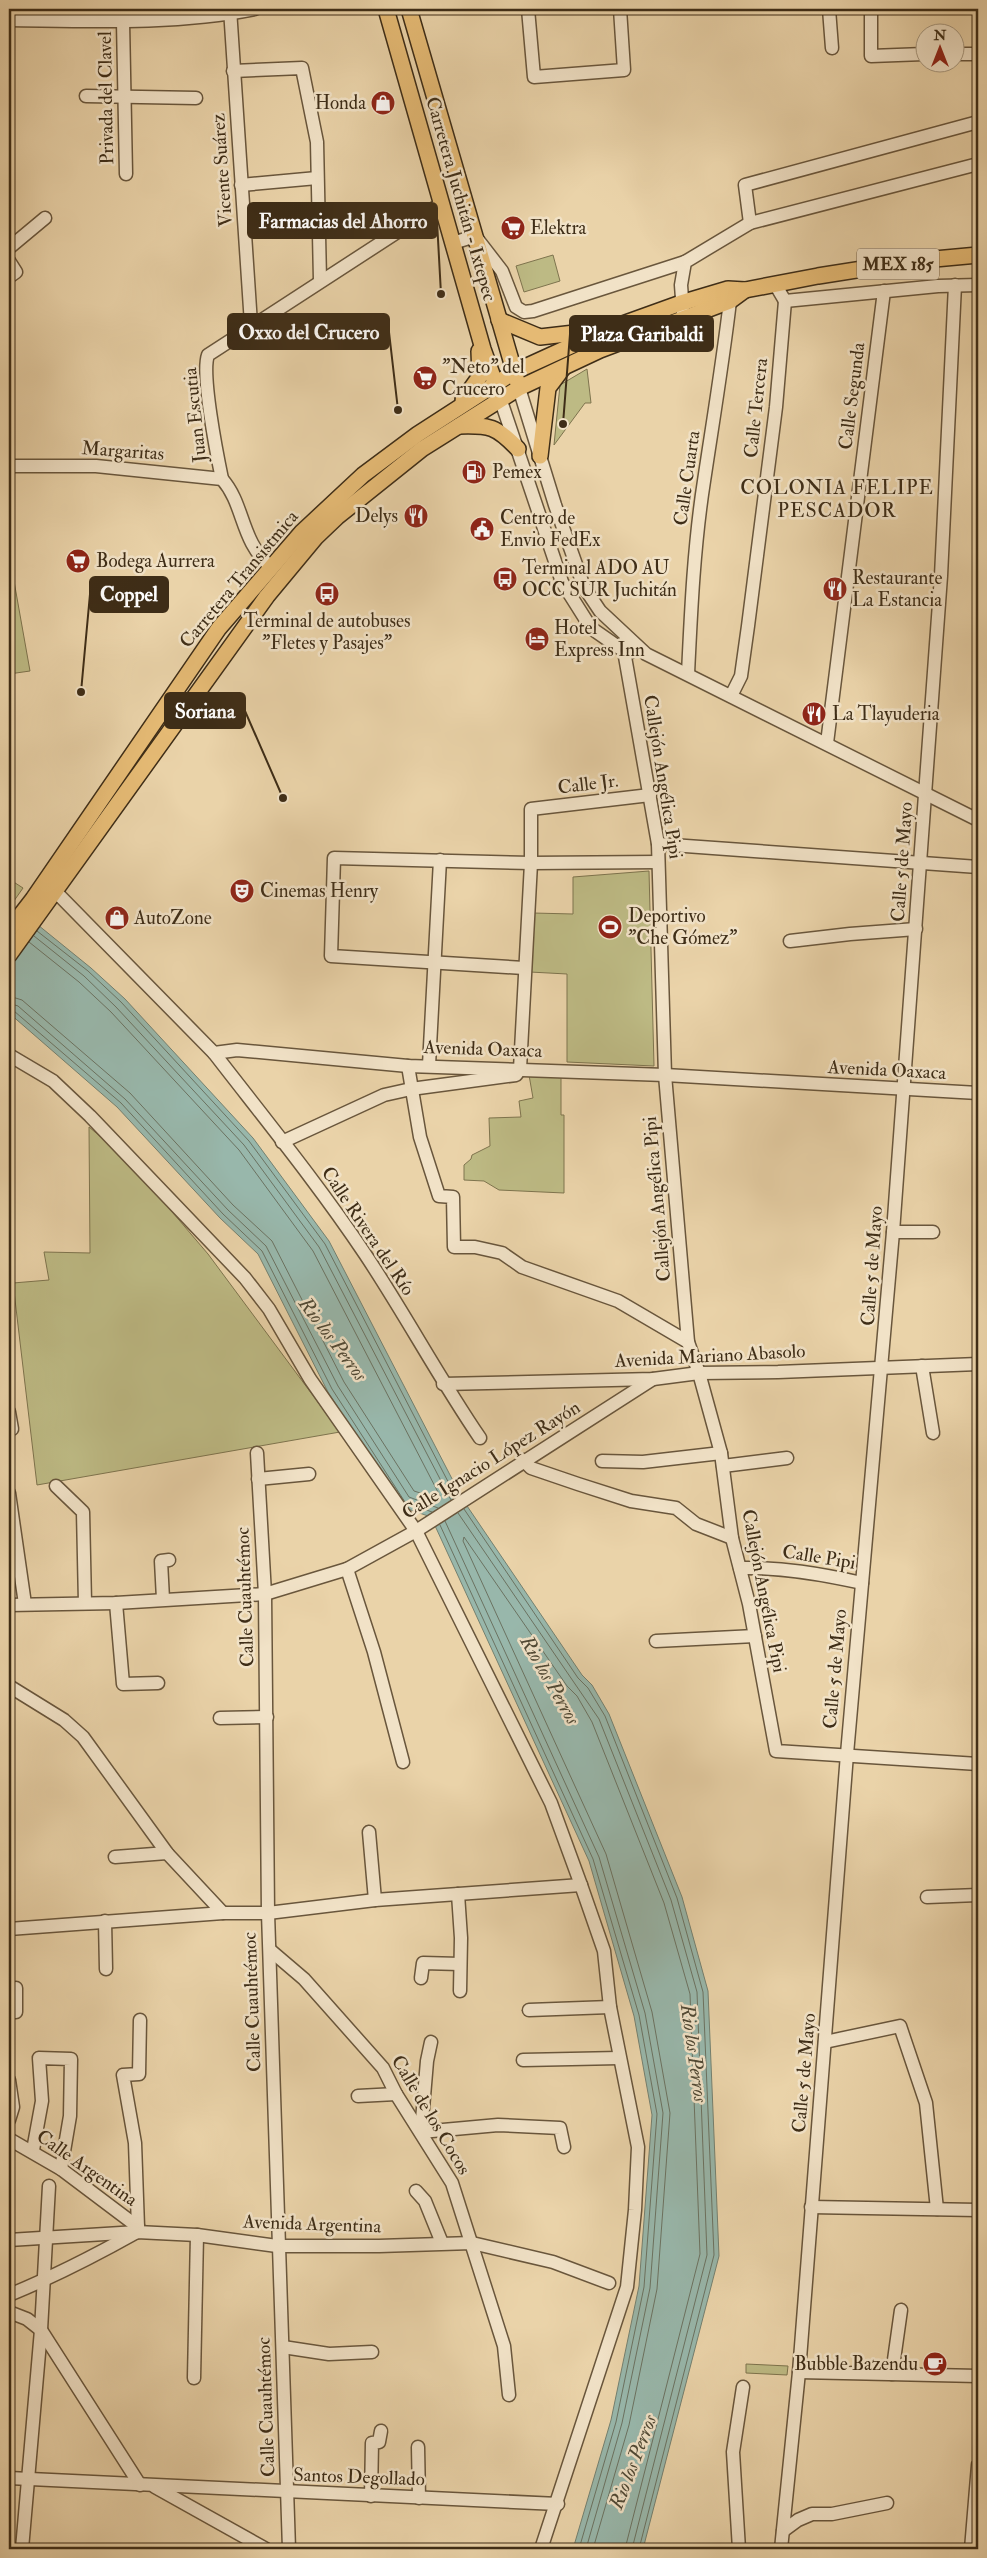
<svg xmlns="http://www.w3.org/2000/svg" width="987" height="2558" font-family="'IM FELL Double Pica',serif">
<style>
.green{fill:#bdba84;stroke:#7e744e}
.water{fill:#98b7ab;stroke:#748070}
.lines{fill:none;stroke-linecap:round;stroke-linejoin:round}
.shore{stroke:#6b7261;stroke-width:1}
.minor-casing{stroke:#69563c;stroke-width:15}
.major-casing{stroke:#3e2d17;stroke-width:18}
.minor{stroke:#f1e2c7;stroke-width:12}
.major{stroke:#e5ba74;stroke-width:15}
.labels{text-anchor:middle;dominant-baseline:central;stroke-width:5;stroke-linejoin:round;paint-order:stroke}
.shield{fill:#f1e2c7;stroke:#74634c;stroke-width:1}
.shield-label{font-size:18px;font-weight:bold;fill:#3e2d17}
.street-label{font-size:19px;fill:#3e2d17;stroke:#f1e2c7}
.poi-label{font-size:19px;fill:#3e2d17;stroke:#f1e2c7;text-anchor:start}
.neighbourhood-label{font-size:20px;letter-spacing:1px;fill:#3e2d17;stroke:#f1e2c7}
.water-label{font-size:20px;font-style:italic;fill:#504935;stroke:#f1e2c7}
.leader{fill:none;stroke:#3e2d17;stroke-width:2}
.callout-dot{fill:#3e2d17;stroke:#f1e2c7;stroke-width:2}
.callout{fill:#3e2d17;stroke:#3e2d17;stroke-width:2}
.callout-label{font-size:20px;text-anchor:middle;font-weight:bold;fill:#fff}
</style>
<rect width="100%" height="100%" fill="#ead3a9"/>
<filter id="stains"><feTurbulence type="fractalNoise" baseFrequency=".004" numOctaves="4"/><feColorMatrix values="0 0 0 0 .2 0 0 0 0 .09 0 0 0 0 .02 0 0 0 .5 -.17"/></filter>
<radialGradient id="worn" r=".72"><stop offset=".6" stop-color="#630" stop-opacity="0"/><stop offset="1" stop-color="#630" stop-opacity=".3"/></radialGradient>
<g class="green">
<polygon points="553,255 560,281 524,292 516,266"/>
<polygon points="587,369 591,403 585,403 554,445 560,385"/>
<polygon points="9,553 30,671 9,674"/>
<polygon points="649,871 654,1066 567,1062 567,974 530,972 533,913 573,914 573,877"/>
<polygon points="9,879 23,888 9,908"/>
<polygon points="529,1075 561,1075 561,1115 564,1115 564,1193 499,1190 484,1181 464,1180 464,1165 471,1159 472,1155 490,1146 489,1118 521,1117 519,1101 533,1098"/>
<polygon points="89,1127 127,1159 208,1254 340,1432 37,1485 13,1283 49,1280 44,1252 90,1253"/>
<polygon points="746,2364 788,2366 787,2375 746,2373"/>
</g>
<polygon class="water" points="9,916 38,925 91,968 125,999 253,1138 329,1241 463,1500 582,1675 592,1685 609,1714 682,1897 708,1991 719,2256 643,2549 573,2549 611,2420 639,2286 652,2115 634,2016 589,1861 431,1517 402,1507 328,1392 258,1254 220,1218 117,1107 9,1013"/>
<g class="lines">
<g class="shore">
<polyline points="37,931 88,971 121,1002 249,1141 325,1244 456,1497"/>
<polyline points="34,936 84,976 116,1007 244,1145 319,1247 451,1500"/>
<polyline points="9,996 22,1000 130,1093 233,1205 272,1241 344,1382 414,1491 439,1499 440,1496 313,1251 239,1150 111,1012 79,982 29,942"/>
<polyline points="9,1003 18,1006 125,1099 228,1210 266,1246 338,1386 409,1497 438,1508"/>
<polyline points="9,1010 14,1011 121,1103 223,1214 262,1251 332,1389 405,1502 432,1512"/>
<polyline points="464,1509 578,1678 588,1688 605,1716 677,1898 703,1992 714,2255 639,2549"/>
<polyline points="458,1513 599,1719 671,1900 697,1992 707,2255 632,2549"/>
<polyline points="445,1521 599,1857 645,2013 663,2113 650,2288 622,2423 586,2549"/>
<polyline points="440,1525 593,1859 639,2015 657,2114 644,2287 616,2422 579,2549"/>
<polyline points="593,2549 629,2425 657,2289 670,2113 652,2012 606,1854 463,1541 464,1537 567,1686 577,1696 592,1722 664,1903 690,1994 700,2254 625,2549"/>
</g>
<defs>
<g id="minor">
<polyline points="230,9 251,324"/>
<polyline points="528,9 534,77 624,70 620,9"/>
<polyline points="829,9 832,48"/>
<polyline points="871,9 871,56 924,54"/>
<path d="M9 20C91 21 174 25 255 9"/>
<polyline points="123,22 126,174"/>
<polyline points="954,54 978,54"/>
<polyline points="233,71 302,68 317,142 320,280"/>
<polyline points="86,96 196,98"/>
<polyline points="241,185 317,178"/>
<polyline points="750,223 745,185 978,122"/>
<polyline points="453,243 475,236 502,271 516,307 524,312 533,311 685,262"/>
<polyline points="9,248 45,218"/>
<polyline points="9,261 16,272 9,277"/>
<polyline points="775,284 785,301 938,286 978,285"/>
<polyline points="683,312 681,285 685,262 750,223 978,164"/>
<polyline points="519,388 555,505 584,587 600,611 646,654 978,820"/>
<polyline points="500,398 562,582 591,628 624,651 631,652"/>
<path d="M9 466H96L222 479C245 505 240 541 271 567"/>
<path d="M222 479C217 455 201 374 208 355L442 203"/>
<polyline points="626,638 624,651 658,844 665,1075 688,1342 699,1373 721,1453 732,1538 749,1604 776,1751 978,1764"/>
<path d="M688 674C691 610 694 545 704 481 713 421 723 361 730 301L728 292"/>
<polyline points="731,696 741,676 748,626 776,407 785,301"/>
<polyline points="827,743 884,291"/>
<polyline points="658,844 978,867"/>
<polyline points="54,890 214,1053 237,1050 408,1066 665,1075 978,1093"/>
<polyline points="790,941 850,934 916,929"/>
<polyline points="524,968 331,956 334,858 531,863 658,862"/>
<path d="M214 1053C265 1119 318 1184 365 1254 405 1314 439 1378 480 1438"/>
<polyline points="9,1055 53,1081 90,1116 245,1278 269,1309 310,1379 416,1531 551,1803 581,1885 604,1951 610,2007 638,2147 635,2210 627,2287 541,2549"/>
<polyline points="429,1065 440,860"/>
<polyline points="408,1066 420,1137 439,1196 453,1197 454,1247 475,1247 502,1253 522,1267 618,1301 688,1342"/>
<polyline points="282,1142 384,1095 411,1089 516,1075 520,1069 531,863 531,809 650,795"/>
<polyline points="893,1232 933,1232"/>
<polyline points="922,1366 933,1433"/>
<polyline points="443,1384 653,1379 699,1373 778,1372 978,1364"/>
<polyline points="9,1412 12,1429"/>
<polyline points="257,1453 265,1594 268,1913 289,2549"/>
<polyline points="523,1460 531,1468 578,1484 631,1501 676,1508 696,1524 732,1538"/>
<polyline points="602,1461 643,1462 721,1453"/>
<polyline points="723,1466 787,1458"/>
<polyline points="258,1479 309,1474"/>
<polyline points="56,1486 83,1512 85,1603"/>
<polyline points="9,1493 25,1604"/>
<path d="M740 1568C781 1567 821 1574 862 1583"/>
<polyline points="347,1569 374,1652 403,1762"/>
<polyline points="163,1599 161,1561 169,1560"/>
<polyline points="116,1603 123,1684 158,1683"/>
<polyline points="9,1605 116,1603 265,1594 347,1569 416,1531 653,1379"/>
<polyline points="656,1641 755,1636"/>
<polyline points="9,1686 64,1720 83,1737 167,1853 223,1913"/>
<polyline points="220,1718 267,1717"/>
<polyline points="369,1832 375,1900"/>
<polyline points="115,1857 167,1853"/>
<polyline points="458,1894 461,1938 460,1991"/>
<polyline points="927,1897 978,1895"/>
<polyline points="105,1921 106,1969"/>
<polyline points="9,1929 223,1913 268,1913 375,1900 581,1885"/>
<polyline points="270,1950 304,1979 383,2068 396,2094 452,2183 504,2346 509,2395"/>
<polyline points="421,1978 423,1963 460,1964"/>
<polyline points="529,2010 610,2007"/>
<polyline points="9,2012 16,2012 16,1988"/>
<polyline points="431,2042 427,2061 421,2132 498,2125 560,2128 564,2147"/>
<polyline points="825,2042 900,2026 926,2103 937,2209"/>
<polyline points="523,2060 619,2058"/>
<polyline points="9,2080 13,2107 9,2120"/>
<polyline points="358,2096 396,2094"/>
<path d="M9 2139 61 2169 138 2227 137 2232C96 2255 53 2277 9 2295"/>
<polyline points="33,2150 42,2101 39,2058 71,2059 70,2116 61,2169"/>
<polyline points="416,2191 425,2201 442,2243"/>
<polyline points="811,2207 978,2210"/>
<polyline points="138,2227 135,2143 123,2075 139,2074 140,2020"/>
<polyline points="9,2240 137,2232 197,2235 277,2246 379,2246 472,2243 553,2262 609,2283"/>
<polyline points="9,2312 27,2319 41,2330 140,2485"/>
<polyline points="283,2347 329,2354 372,2352"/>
<polyline points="799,2372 978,2376"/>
<polyline points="892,2374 901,2310"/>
<polyline points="194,2378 197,2235"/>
<polyline points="418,2447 419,2498"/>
<polyline points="9,2478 558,2504"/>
<polyline points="155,2487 266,2549"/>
<polyline points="371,2496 372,2443 379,2442 381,2431"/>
<polyline points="783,2531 798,2520 812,2514 832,2514 887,2503"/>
<polyline points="22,2549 41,2330 49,2186"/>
<polyline points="739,2549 733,2452 743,2387"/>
<polyline points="781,2549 799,2372 847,1754 893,1232 941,576 955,285"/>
<polyline points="971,2549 978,2465"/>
</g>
<g id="major">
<polyline points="386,9 483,349 498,391"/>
<polyline points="409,9 517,381"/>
<polyline points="499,320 540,337 592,331"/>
<polyline points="463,400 480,376 479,351"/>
<path d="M459 426C490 425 496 426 518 449"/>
<polyline points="540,456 548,388 563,368"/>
<polyline points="9,930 33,899 219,628 302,532 363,475 418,434 514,372 606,330 681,303 728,289 745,290 818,276 913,261 978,255"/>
<polyline points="9,955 267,596 316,537 337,517 422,449 519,388 600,350 730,301 745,290"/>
</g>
</defs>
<use href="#minor" class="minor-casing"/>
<use href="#major" class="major-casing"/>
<use href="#minor" class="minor"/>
<use href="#major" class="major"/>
</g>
<defs>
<symbol id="shop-disc" viewBox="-11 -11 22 22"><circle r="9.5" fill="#8f2418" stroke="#f1e2c7"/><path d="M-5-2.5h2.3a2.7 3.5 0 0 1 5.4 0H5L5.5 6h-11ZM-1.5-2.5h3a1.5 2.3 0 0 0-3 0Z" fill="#fff"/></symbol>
<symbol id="supermarket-disc" viewBox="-11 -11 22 22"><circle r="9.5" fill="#8f2418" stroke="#f1e2c7"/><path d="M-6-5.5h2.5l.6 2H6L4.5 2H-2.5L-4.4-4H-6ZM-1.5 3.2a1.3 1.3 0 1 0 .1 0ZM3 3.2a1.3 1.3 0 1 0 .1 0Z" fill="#fff"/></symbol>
<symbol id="fuel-disc" viewBox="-11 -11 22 22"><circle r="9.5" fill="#8f2418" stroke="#f1e2c7"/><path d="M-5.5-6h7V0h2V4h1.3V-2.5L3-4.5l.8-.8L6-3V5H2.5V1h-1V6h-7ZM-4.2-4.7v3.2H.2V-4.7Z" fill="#fff"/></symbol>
<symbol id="restaurant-disc" viewBox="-11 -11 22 22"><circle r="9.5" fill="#8f2418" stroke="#f1e2c7"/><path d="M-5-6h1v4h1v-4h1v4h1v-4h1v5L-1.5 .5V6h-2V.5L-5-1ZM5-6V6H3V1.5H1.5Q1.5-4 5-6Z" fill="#fff"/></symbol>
<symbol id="civic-disc" viewBox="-11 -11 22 22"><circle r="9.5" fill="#8f2418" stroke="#f1e2c7"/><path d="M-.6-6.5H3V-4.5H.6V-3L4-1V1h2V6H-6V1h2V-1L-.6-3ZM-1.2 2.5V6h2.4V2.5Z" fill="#fff"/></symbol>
<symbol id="bus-disc" viewBox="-11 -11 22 22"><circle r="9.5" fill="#8f2418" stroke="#f1e2c7"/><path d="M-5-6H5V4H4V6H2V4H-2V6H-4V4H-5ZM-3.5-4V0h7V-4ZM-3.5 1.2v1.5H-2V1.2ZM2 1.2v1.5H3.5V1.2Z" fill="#fff"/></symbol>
<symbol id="hotel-disc" viewBox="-11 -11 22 22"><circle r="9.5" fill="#8f2418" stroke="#f1e2c7"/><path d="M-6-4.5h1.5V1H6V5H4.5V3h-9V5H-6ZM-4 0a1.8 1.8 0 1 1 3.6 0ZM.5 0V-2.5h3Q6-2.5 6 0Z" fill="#fff"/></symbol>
<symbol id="theatre-disc" viewBox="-11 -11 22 22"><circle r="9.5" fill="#8f2418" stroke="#f1e2c7"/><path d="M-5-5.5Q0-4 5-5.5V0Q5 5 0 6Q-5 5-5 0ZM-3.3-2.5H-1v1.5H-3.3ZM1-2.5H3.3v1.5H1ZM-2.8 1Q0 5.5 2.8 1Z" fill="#fff"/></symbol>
<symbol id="stadium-disc" viewBox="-11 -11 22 22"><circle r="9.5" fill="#8f2418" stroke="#f1e2c7"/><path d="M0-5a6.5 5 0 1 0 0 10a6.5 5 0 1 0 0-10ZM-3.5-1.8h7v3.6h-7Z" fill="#fff"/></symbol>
<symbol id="cafe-disc" viewBox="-11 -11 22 22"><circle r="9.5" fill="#8f2418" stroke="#f1e2c7"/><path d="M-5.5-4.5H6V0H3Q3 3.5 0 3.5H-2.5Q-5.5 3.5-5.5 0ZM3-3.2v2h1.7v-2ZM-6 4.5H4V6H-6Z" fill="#fff"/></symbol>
</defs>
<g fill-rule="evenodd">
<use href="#shop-disc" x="369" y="89" width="28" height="28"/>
<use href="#supermarket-disc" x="499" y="214" width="28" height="28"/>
<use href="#supermarket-disc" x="411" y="364" width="28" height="28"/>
<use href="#fuel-disc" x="460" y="458" width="28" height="28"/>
<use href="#restaurant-disc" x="402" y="502" width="28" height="28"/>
<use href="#civic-disc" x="468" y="515" width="28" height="28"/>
<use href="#supermarket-disc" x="64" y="547" width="28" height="28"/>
<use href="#bus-disc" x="491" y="565" width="28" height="28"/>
<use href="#restaurant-disc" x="821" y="575" width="28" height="28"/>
<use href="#bus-disc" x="313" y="580" width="28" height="28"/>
<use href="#hotel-disc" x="523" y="625" width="28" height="28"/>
<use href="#restaurant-disc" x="800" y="700" width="28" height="28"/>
<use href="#theatre-disc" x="228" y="877" width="28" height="28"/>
<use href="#shop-disc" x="103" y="904" width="28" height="28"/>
<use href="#stadium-disc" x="596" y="913" width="28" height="28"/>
<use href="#cafe-disc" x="921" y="2350" width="28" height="28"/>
</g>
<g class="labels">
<rect class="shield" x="857" y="248.5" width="82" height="31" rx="4"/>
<g class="shield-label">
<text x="898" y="264">MEX 185</text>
</g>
<g class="street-label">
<text transform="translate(106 98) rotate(-91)">Privada del Clavel</text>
<text transform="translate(222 170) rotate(-94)">Vicente Suárez</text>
<text transform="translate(461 199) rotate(74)">Carretera Juchitán - Ixtepec</text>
<text transform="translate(852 396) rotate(-83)">Calle Segunda</text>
<text transform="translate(756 408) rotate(-84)">Calle Tercera</text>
<text transform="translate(195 415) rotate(-96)">Juan Escutia</text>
<text transform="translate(123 451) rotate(4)">Margaritas</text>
<text transform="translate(687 478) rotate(-82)">Calle Cuarta</text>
<text transform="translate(239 579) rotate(-50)">Carretera Transistmica</text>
<text transform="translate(663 777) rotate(81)">Callejón Angélica Pipi</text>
<text transform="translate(588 784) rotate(-7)">Calle Jr.</text>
<text transform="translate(902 862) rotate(-86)">Calle 5 de Mayo</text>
<text transform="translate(483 1049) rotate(2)">Avenida Oaxaca</text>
<text transform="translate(887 1070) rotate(3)">Avenida Oaxaca</text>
<text transform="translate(657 1199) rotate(-95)">Callejón Angélica Pipi</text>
<text transform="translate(368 1231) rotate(56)">Calle Rivera del Río</text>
<text transform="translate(872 1266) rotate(-86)">Calle 5 de Mayo</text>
<text transform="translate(710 1356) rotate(-3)">Avenida Mariano Abasolo</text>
<text transform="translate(491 1460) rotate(-32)">Calle Ignacio López Rayón</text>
<text transform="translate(819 1557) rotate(9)">Calle Pipi</text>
<text transform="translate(764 1591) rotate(79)">Callejón Angélica Pipi</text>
<text transform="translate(245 1597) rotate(-92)">Calle Cuauhtémoc</text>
<text transform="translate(835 1669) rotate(-85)">Calle 5 de Mayo</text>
<text transform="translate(252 2002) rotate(-92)">Calle Cuauhtémoc</text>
<text transform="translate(804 2073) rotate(-85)">Calle 5 de Mayo</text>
<text transform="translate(431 2115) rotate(59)">Calle de los Cocos</text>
<text transform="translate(87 2168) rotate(35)">Calle Argentina</text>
<text transform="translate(312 2224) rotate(2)">Avenida Argentina</text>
<text transform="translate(266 2407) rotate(-92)">Calle Cuauhtémoc</text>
<text transform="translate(359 2477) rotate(2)">Santos Degollado</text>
</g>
<g class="poi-label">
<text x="366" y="103" text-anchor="end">Honda</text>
<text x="530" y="228">Elektra</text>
<text x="442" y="367">"Neto" del<tspan x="442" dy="22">Crucero</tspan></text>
<text x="492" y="472">Pemex</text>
<text x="398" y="516" text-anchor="end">Delys</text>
<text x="500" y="518">Centro de<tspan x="500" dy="22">Envio FedEx</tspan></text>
<text x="96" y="561">Bodega Aurrera</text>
<text x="522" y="568">Terminal ADO AU<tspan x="522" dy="22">OCC SUR Juchitán</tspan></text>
<text x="852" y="578">Restaurante<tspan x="852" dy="22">La Estancia</tspan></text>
<text x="327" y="621" text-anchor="middle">Terminal de autobuses<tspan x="327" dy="22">"Fletes y Pasajes"</tspan></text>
<text x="554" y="628">Hotel<tspan x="554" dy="22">Express Inn</tspan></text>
<text x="832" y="714">La Tlayuderia</text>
<text x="260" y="891">Cinemas Henry</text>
<text x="628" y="916">Deportivo<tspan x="628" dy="22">"Che Gómez"</tspan></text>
<text x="134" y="918">AutoZone</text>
<text x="918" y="2364" text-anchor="end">Bubble Bazendu</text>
</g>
<g class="neighbourhood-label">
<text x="837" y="487">COLONIA FELIPE<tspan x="837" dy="23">PESCADOR</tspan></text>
</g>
<g class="water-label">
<text transform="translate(333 1339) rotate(53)">Rio los Perros</text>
<text transform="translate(550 1680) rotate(60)">Rio los Perros</text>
<text transform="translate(694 2053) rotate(82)">Rio los Perros</text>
<text transform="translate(633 2462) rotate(-69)">Rio los Perros</text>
</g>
</g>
<path class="leader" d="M441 294L437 221M398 410L389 332M563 424L570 334M81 692L90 594M283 798L245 711"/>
<g class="callout-dot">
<circle cx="441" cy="294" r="5"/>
<circle cx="398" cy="410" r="5"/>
<circle cx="563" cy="424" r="5"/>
<circle cx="81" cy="692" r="5"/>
<circle cx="283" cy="798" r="5"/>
</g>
<g class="callout">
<rect x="248" y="203" width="189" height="35" rx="5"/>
<rect x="228" y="314" width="161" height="35" rx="5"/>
<rect x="570" y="316" width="143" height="35" rx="5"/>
<rect x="90" y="577" width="78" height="35" rx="5"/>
<rect x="165" y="693" width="80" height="35" rx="5"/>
</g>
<g class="callout-label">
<text x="343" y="228">Farmacias del Ahorro</text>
<text x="309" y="339">Oxxo del Crucero</text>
<text x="642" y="341">Plaza Garibaldi</text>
<text x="129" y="601">Coppel</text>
<text x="205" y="718">Soriana</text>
</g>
<rect width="987" height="2558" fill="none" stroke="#ead3a9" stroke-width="30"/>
<rect x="10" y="10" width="967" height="2538" fill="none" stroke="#3e2d17" stroke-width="2.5"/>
<rect x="15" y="15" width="957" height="2528" fill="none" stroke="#3e2d17"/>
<g transform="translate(940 48)"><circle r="24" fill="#f1e2c7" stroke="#a99a81"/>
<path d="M0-4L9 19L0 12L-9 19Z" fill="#8f2418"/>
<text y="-8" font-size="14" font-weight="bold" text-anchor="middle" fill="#3e2d17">N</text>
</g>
<rect width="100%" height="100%" filter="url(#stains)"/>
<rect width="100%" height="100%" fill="url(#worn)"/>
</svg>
